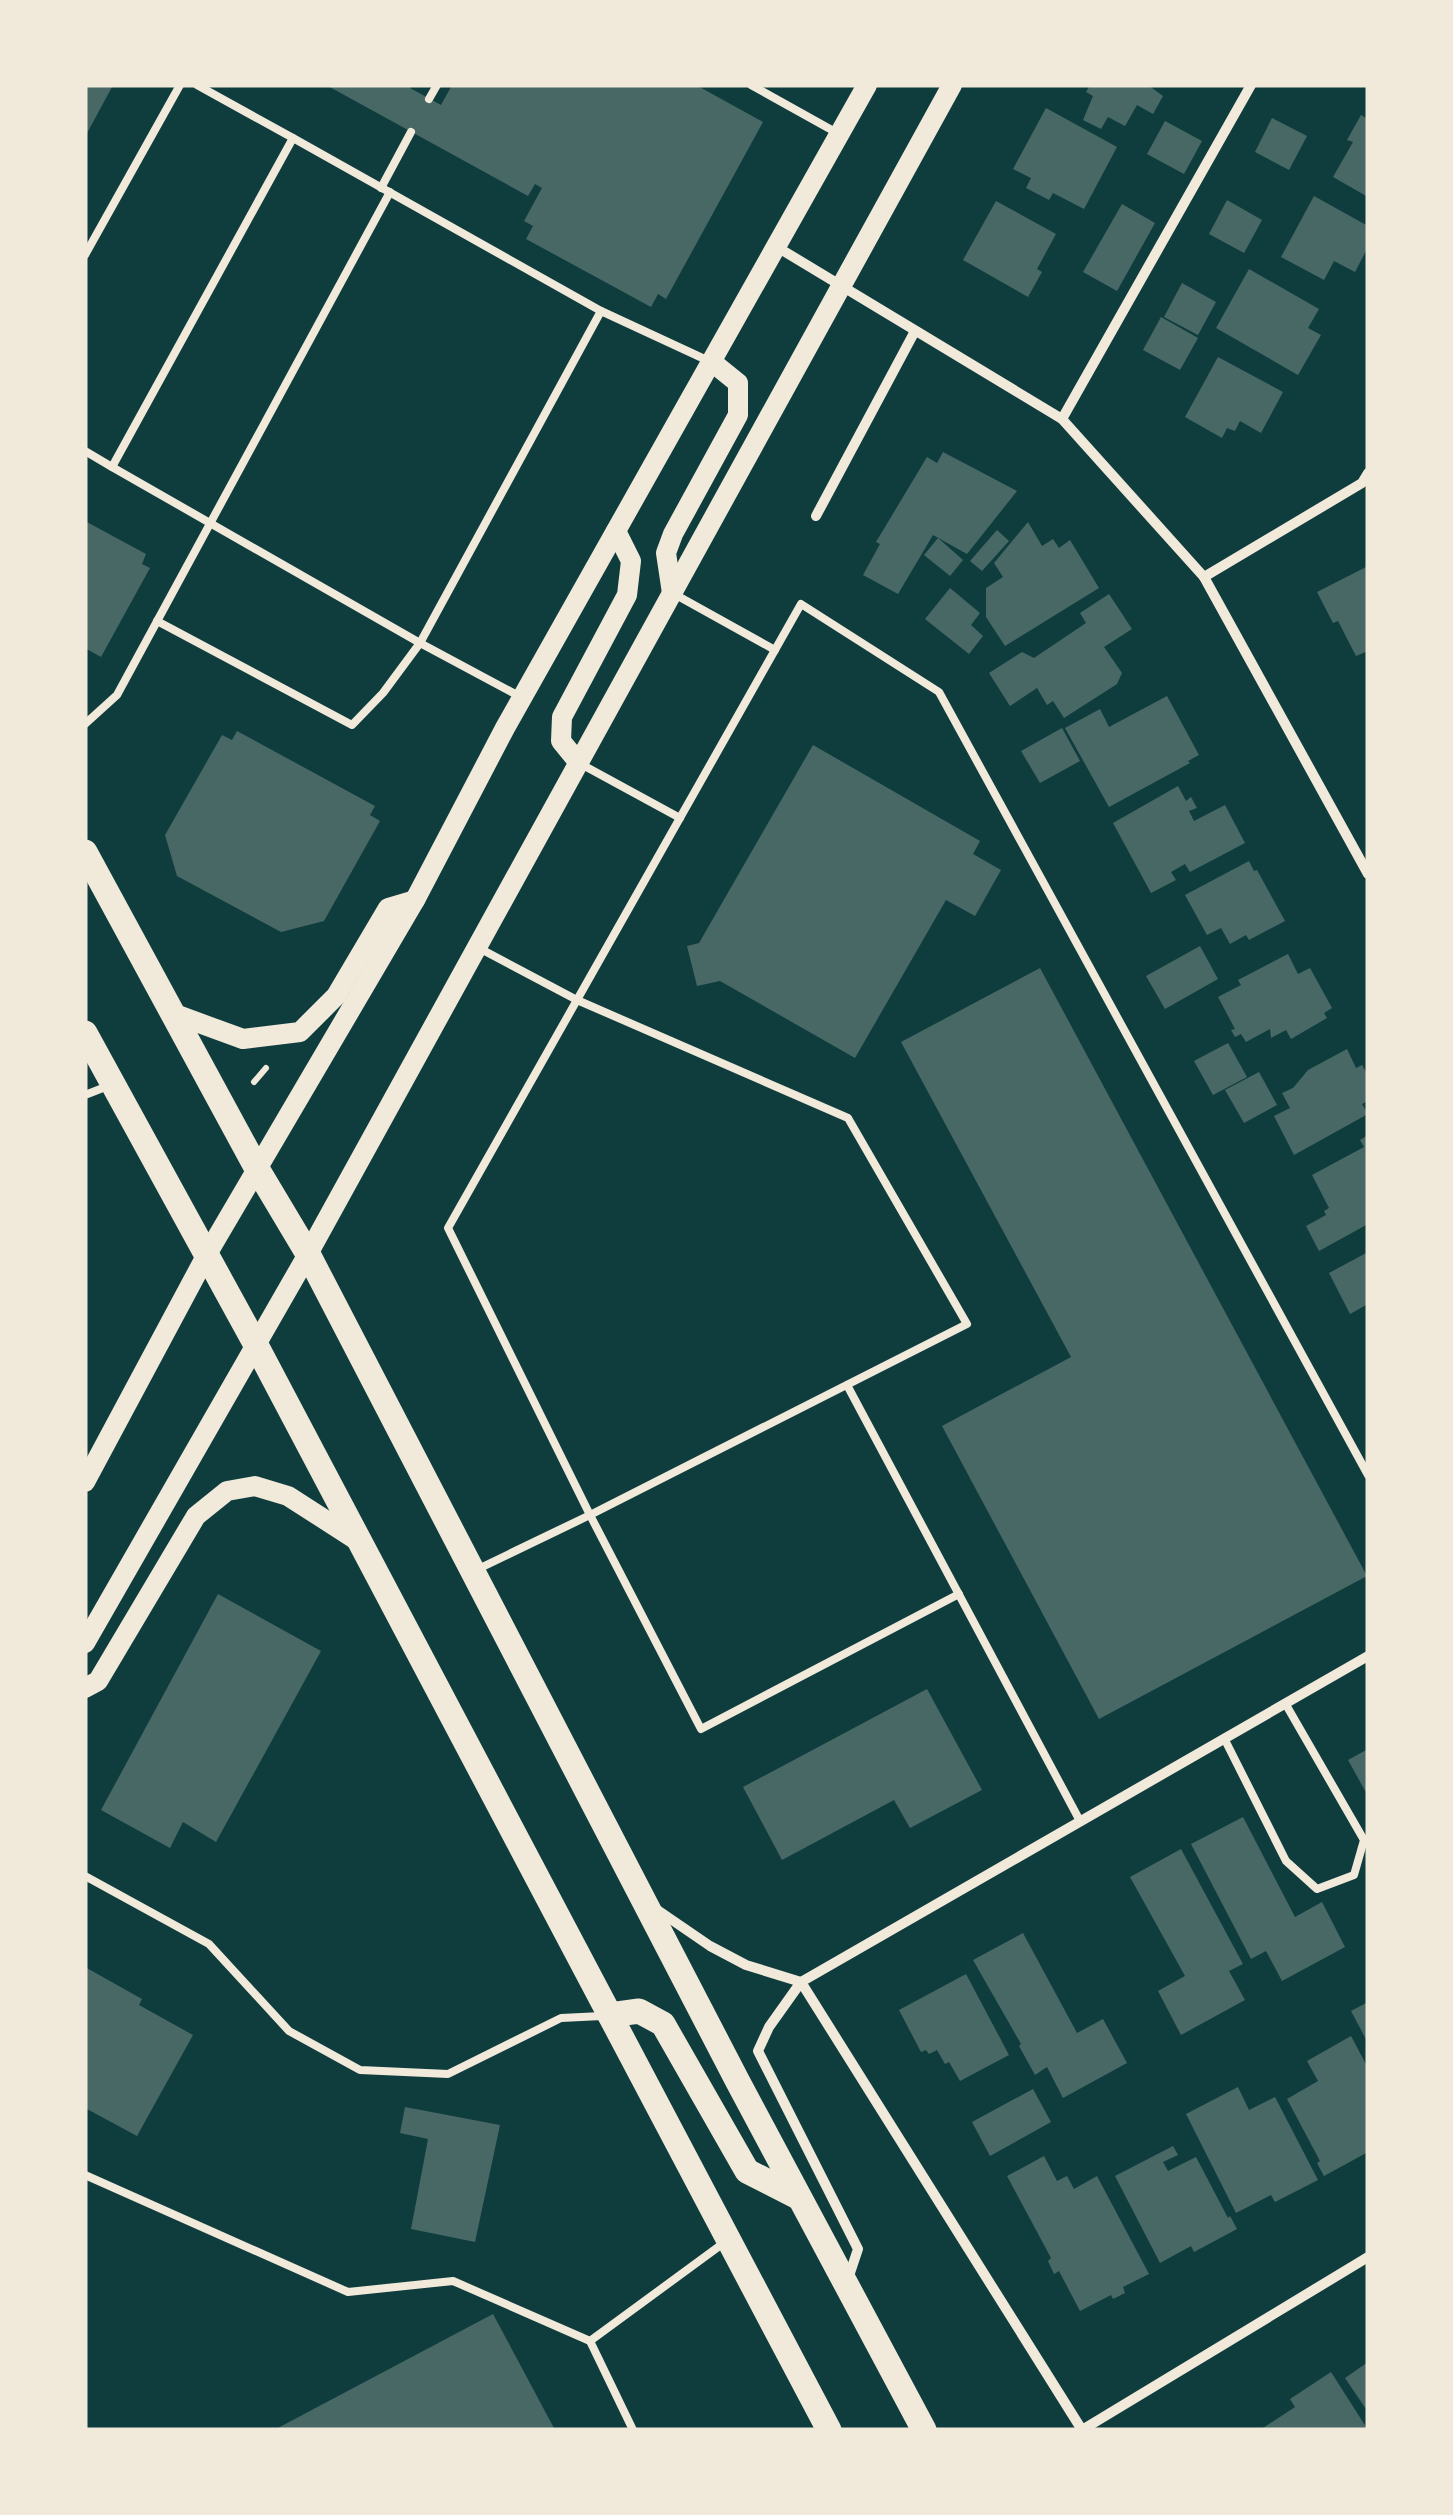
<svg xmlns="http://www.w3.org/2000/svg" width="1453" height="2515" font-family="'Exo 2',sans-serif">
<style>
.building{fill:#486865}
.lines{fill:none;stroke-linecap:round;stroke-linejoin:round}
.path{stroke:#f1e9da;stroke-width:6}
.service{stroke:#f1e9da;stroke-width:8}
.minor{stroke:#f1e9da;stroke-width:10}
.secondary{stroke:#f1e9da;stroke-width:20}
.primary{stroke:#f1e9da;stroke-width:25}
</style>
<rect width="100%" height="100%" fill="#0f3d3e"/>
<g class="building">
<polygon points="85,85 113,85 85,137"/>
<polygon points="326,85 412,85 410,88 441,105 452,85 696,85 763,122 666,299 658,294 651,307 526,239 533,226 524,221 542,188 535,184 528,196"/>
<polygon points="1090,85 1148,85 1163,96 1153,114 1137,105 1125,126 1108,117 1101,129 1083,120 1093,96 1086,92"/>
<polygon points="1046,108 1117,147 1084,209 1053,193 1049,200 1026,188 1031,178 1013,169"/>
<polygon points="1361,115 1368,119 1368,197 1333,177 1353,142 1347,140"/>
<polygon points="1272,118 1307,136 1289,170 1255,152"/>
<polygon points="1165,121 1202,141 1184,174 1147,154"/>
<polygon points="1314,196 1368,226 1368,247 1355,272 1334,261 1324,280 1281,257"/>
<polygon points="1227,200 1262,220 1244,253 1209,234"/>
<polygon points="996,201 1056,234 1037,269 1042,272 1028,297 963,260"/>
<polygon points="1122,204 1155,223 1117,291 1083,272"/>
<polygon points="1249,269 1319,309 1308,328 1321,335 1298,375 1216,328"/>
<polygon points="1182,283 1216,302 1198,335 1164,317"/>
<polygon points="1161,317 1198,338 1180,370 1143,350"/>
<polygon points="1218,357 1283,392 1261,433 1240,421 1235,431 1227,428 1222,438 1185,417"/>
<polygon points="943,452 1017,491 967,554 933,535 898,594 863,575 880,544 876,542 927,457 937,463"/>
<polygon points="85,521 146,554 142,564 150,568 101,657 85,648"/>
<polygon points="1028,522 1042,546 1053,539 1059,548 1070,540 1099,588 1005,646 986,617 986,588 1003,577 994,563"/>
<polygon points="997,530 1009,541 982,571 970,561"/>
<polygon points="938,538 963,560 950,576 924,555"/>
<polygon points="1368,566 1368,651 1356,656 1338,621 1333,623 1317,592"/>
<polygon points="950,588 980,613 971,625 983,636 969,654 925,619"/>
<polygon points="1109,594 1132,629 1104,647 1122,673 1117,684 1064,718 1053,701 1047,705 1037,688 1010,706 989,673 1022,652 1034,658 1086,623 1080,613"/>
<polygon points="1167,696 1199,755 1188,761 1190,763 1109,807 1065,728 1100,709 1109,727"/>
<polygon points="1062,728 1080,761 1040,783 1021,751"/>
<polygon points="237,731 375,806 370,815 380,821 324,921 281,932 177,876 165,835 222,735 232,740"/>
<polygon points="813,745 980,841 973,854 1001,870 975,916 946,900 855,1058 720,981 697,986 687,946 699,943"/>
<polygon points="1178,786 1186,801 1191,797 1197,808 1189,811 1194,821 1225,805 1245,843 1190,872 1185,864 1171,872 1176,880 1151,893 1113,823"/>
<polygon points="1249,861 1254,871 1257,870 1285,921 1249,940 1246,935 1230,944 1221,928 1207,935 1185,895"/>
<polygon points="1200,946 1218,979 1165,1009 1146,976"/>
<polygon points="1288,954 1298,974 1310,968 1332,1008 1324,1013 1327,1018 1291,1039 1286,1030 1271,1038 1270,1029 1246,1042 1241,1034 1235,1037 1231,1030 1235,1029 1218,997 1241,985 1238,980"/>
<polygon points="1040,968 1367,1576 1099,1719 942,1426 1071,1357 901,1042"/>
<polygon points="1228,1043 1247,1077 1213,1095 1194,1061"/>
<polygon points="1347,1049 1356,1068 1362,1065 1368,1075 1368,1101 1362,1104 1368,1114 1294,1155 1274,1116 1290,1108 1282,1093 1293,1088 1308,1070"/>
<polygon points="1259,1072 1277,1105 1244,1123 1225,1090"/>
<polygon points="1368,1135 1368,1224 1319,1251 1306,1226 1326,1215 1324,1211 1329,1208 1312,1175 1364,1147 1360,1140"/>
<polygon points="1368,1252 1368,1304 1350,1314 1329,1273"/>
<polygon points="218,1594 321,1651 216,1842 183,1822 170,1848 101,1810"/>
<polygon points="927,1689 982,1790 910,1828 894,1800 782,1860 743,1787"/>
<polygon points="1368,1749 1368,1796 1348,1760"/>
<polygon points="1243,1817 1295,1917 1322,1902 1345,1947 1282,1981 1266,1951 1251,1959 1191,1844"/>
<polygon points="1181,1849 1243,1964 1229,1971 1245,2000 1181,2035 1158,1991 1185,1976 1130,1877"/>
<polygon points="1023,1933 1077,2033 1103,2019 1127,2063 1063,2098 1047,2067 1035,2075 1019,2046 1021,2044 973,1960"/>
<polygon points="85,1967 142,1999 139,2005 193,2035 137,2136 85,2108"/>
<polygon points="966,1974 1009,2055 960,2081 949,2062 945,2064 937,2050 929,2054 926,2050 921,2052 899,2010"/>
<polygon points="1368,2002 1368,2043 1351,2011"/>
<polygon points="1351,2036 1368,2068 1368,2152 1324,2176 1317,2163 1320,2161 1287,2099 1318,2081 1307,2061"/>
<polygon points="1238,2087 1249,2110 1275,2097 1318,2180 1275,2202 1271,2195 1236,2213 1186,2114"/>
<polygon points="1033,2089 1051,2122 990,2156 972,2122"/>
<polygon points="405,2107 500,2125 475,2242 411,2229 428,2139 400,2133"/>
<polygon points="1173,2146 1178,2155 1163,2162 1168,2171 1196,2157 1228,2218 1230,2216 1237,2229 1194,2252 1191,2246 1160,2263 1115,2176"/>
<polygon points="1044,2156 1057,2181 1067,2176 1074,2189 1097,2176 1149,2274 1123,2287 1125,2293 1113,2299 1111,2295 1080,2311 1059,2271 1054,2274 1048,2261 1051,2258 1007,2176"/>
<polygon points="493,2314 555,2430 274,2430"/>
<polygon points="1368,2362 1368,2412 1345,2378"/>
<polygon points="1331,2372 1368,2430 1260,2430 1295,2407 1290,2399"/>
</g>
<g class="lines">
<polyline class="path" points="254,1082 266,1068"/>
<g class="service">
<polyline points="197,85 293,138"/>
<polyline points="751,85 839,134"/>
<polyline points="429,99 437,85"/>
<polygon points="293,138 601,311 420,643 112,467"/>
<polyline points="381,188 411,132"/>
<polyline points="85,255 180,85"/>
<polyline points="601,311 711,362"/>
<polyline points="85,451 112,467"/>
<polyline points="676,595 775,650"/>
<polyline points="157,621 352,725 383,693 420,643 519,696"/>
<polyline points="85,724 117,695 390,192"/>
<polyline points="579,763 680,818"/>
<polyline points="477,947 577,1000 848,1118 967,1324 590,1515 701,1729 959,1594"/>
<polyline points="85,1095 108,1086"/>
<polyline points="847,1385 1080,1821"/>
<polyline points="476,1570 590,1515 448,1228 801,604 939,692 1368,1475"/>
<polyline points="1224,1738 1286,1861 1317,1889 1354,1875 1364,1840 1285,1703"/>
<polyline points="85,1876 209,1944 289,2031 360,2070 448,2074 561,2018 602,2016"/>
<polyline points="85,2175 348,2292 453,2281 590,2341 725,2242"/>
<polyline points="590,2341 633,2430"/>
</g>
<g class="minor">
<polyline points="777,247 1062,419 1204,577 1368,874"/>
<polyline points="1062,419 1251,85"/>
<polyline points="816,516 915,331"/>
<polyline points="1204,577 1362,483 1368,473"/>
<polyline points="656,1909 710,1946 746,1965 801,1982"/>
<polyline points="801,1982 1082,2430 1368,2257"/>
<polyline points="848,2279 858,2249 758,2051 769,2027 801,1982 1368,1656"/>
</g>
<g class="secondary">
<polyline points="672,593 666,553 673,534 738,415 738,383 712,362"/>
<polyline points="579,763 561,741 562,717 627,595 631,561 616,531"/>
<polyline points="172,1013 243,1039 300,1032 336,996 388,908 415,900"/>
<polyline points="85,1482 206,1256 415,900 505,728 867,85"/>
<polyline points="85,1643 308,1254 952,85"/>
<polyline points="85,1688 98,1681 196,1516 227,1491 255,1486 288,1496 358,1541"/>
</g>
<g class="primary">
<polyline points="85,852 256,1167 308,1254 738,2082 924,2430"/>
<polyline points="85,1033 256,1345 829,2430"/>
<polyline points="610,2015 639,2011 663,2024 747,2171 798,2197"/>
</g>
</g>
<rect width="1453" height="2515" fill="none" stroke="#f1e9da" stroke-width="175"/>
</svg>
